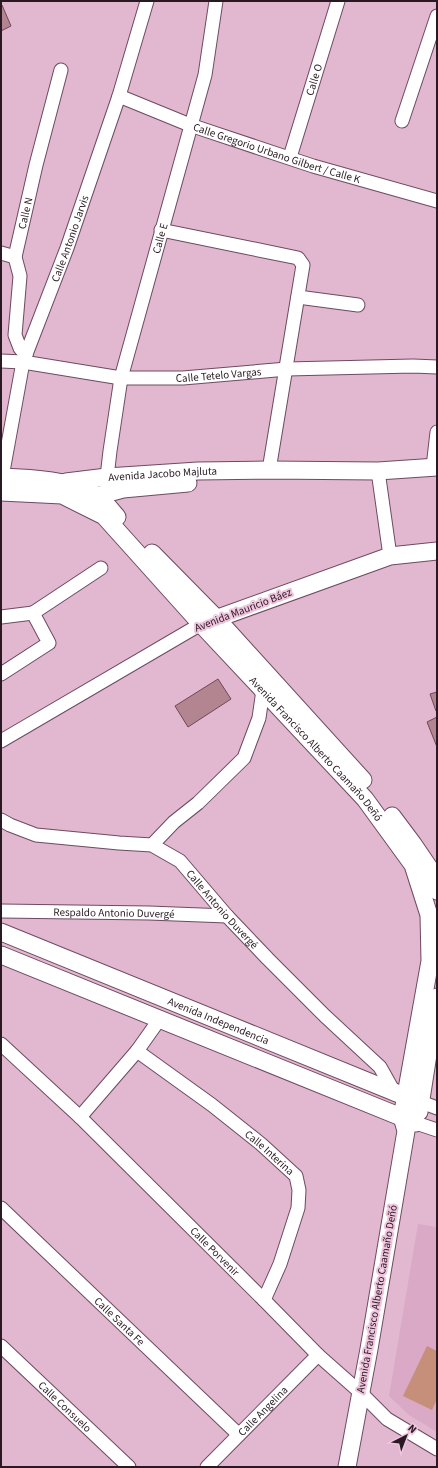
<svg xmlns="http://www.w3.org/2000/svg" width="438" height="1468" font-family="'Source Sans 3',sans-serif">
<style>
.built{fill:#d9a9c6}
.green{fill:#c58f7a}
.building{fill:#b38590;stroke:#714853}
.lines{fill:none;stroke-linecap:round;stroke-linejoin:round}
.minor-casing{stroke:#6e4a60;stroke-width:15}
.major-casing{stroke:#6e4a60;stroke-width:19}
.minor{stroke:#fff;stroke-width:13}
.major{stroke:#fff;stroke-width:17}
.labels{text-anchor:middle;dominant-baseline:central;stroke-width:4;stroke-linejoin:round;paint-order:stroke}
.street-label{font-size:11px;fill:#281922;stroke:#efc4dd}
</style>
<rect width="100%" height="100%" fill="#e2b7d0"/>
<polygon class="built" points="418,1224 437,1227 437,1432 409,1415 389,1396"/>
<polygon class="green" points="427,1346 437,1351 437,1399 432,1410 403,1396"/>
<g class="building">
<polygon points="1,5 2,5 11,26 1,31"/>
<polygon points="218,679 231,699 188,727 175,706"/>
<polygon points="437,692 437,711 436,711 430,694"/>
<polygon points="437,717 437,747 427,722"/>
</g>
<g class="lines">
<defs>
<g id="minor">
<path id="s1" d="M119 96 190 125 313 166 437 201"/>
<polyline points="402,121 437,16"/>
<path id="s2" d="M290 157 338 1"/>
<polyline points="161,230 298,258 303,265 269,470"/>
<polyline points="1,253 15,257"/>
<polyline points="298,297 358,305"/>
<path id="s3" d="M26 355 20 348 15 335 20 276 15 257 36 165 61 70"/>
<path id="s4" d="M1 361 23 362 121 378H183L287 369 413 366 437 367"/>
<polyline points="433,467 437,432"/>
<polyline points="378,471 390,556"/>
<path id="s5" d="M2 477 23 362 67 248 119 96 147 1"/>
<path id="s6" d="M107 477 110 451 121 378 205 75 216 1"/>
<polyline points="33,613 101,568"/>
<polyline points="1,617 33,613"/>
<polyline points="1,674 49,643 33,613"/>
<polyline points="1,741 201,624"/>
<path id="s7" d="M1 820 10 825 36 835 119 843 152 845 180 861 227 916 268 959 325 1016 380 1067 394 1092"/>
<polyline points="152,845 174,822 198,803 244,758 259,718 263,690"/>
<path id="s8" d="M1 911 149 913 227 916"/>
<path id="s9" d="M1 1044 80 1117 264 1300 318 1355 361 1393 387 1419 437 1449"/>
<path id="s10" d="M137 1051 212 1105 261 1144 296 1176 299 1190 298 1208 280 1264 264 1300"/>
<polyline points="421,1102 437,1108"/>
<polyline points="80,1117 137,1051 159,1020"/>
<polyline points="416,1123 437,1130"/>
<path id="s11" d="M1 1208 238 1434"/>
<path id="s12" d="M1 1346 129 1467"/>
<path id="s13" d="M207 1467 318 1355"/>
</g>
<g id="major">
<path d="M1 477C28 478 76 480 98 497 105 502 111 510 117 517"/>
<path id="s14" d="M66 482 107 477 198 471 269 470 378 471 437 467"/>
<path id="s15" d="M1 492 62 495 104 516 201 624 365 799 413 865 429 915 430 961 402 1117 406 1131 369 1349 347 1467"/>
<polyline points="97,496 123,489 188,483"/>
<polyline points="152,553 216,618 363,780"/>
<polyline points="207,622 390,556 437,551"/>
<polyline points="392,816 413,844 432,872 437,891"/>
<path id="s16" d="M1 932 394 1092 421 1102"/>
<polyline points="1,955 416,1123"/>
<polyline points="419,1112 437,997"/>
</g>
</defs>
<use href="#minor" class="minor-casing"/>
<use href="#major" class="major-casing"/>
<use href="#minor" class="minor"/>
<use href="#major" class="major"/>
</g>
<g class="labels">
<g class="street-label">
<text stroke="none"><textPath href="#s2" startOffset="81">Calle O</textPath></text>
<text stroke="none"><textPath href="#s1" startOffset="168">Calle Gregorio Urbano Gilbert / Calle K</textPath></text>
<text stroke="none"><textPath href="#s3" startOffset="147">Calle N</textPath></text>
<text stroke="none"><textPath href="#s5" startOffset="249">Calle Antonio Jarvis</textPath></text>
<text stroke="none"><textPath href="#s6" startOffset="245">Calle E</textPath></text>
<text stroke="none"><textPath href="#s4" startOffset="219">Calle Tetelo Vargas</textPath></text>
<text stroke="none"><textPath href="#s14" startOffset="97">Avenida Jacobo Majluta</textPath></text>
<text transform="translate(243 610) rotate(-21)">Avenida Mauricio Báez</text>
<text stroke="none"><textPath href="#s15" startOffset="423">Avenida Francisco Alberto Caamaño Deñó</textPath></text>
<text stroke="none"><textPath href="#s7" startOffset="251">Calle Antonio Duvergé</textPath></text>
<text stroke="none"><textPath href="#s8" startOffset="113">Respaldo Antonio Duvergé</textPath></text>
<text stroke="none"><textPath href="#s16" startOffset="235">Avenida Independencia</textPath></text>
<text stroke="none"><textPath href="#s10" startOffset="167">Calle Interina</textPath></text>
<text stroke="none"><textPath href="#s9" startOffset="298">Calle Porvenir</textPath></text>
<text transform="translate(377 1299) rotate(-80)">Avenida Francisco Alberto Caamaño Deñó</text>
<text stroke="none"><textPath href="#s11" startOffset="164">Calle Santa Fe</textPath></text>
<text stroke="none"><textPath href="#s12" startOffset="88">Calle Consuelo</textPath></text>
<text stroke="none"><textPath href="#s13" startOffset="79">Calle Angelina</textPath></text>
</g>
</g>
<rect width="438" height="1468" fill="none" stroke="#281922" stroke-width="4"/>
<g transform="translate(406 1436) rotate(42)" stroke="#efc4dd" stroke-width="3" paint-order="stroke">
<path d="M0-3L7 15L0 10L-7 15Z" fill="#281922"/>
<text y="-6" font-size="11" font-weight="bold" text-anchor="middle" fill="#281922">N</text>
</g>
</svg>
